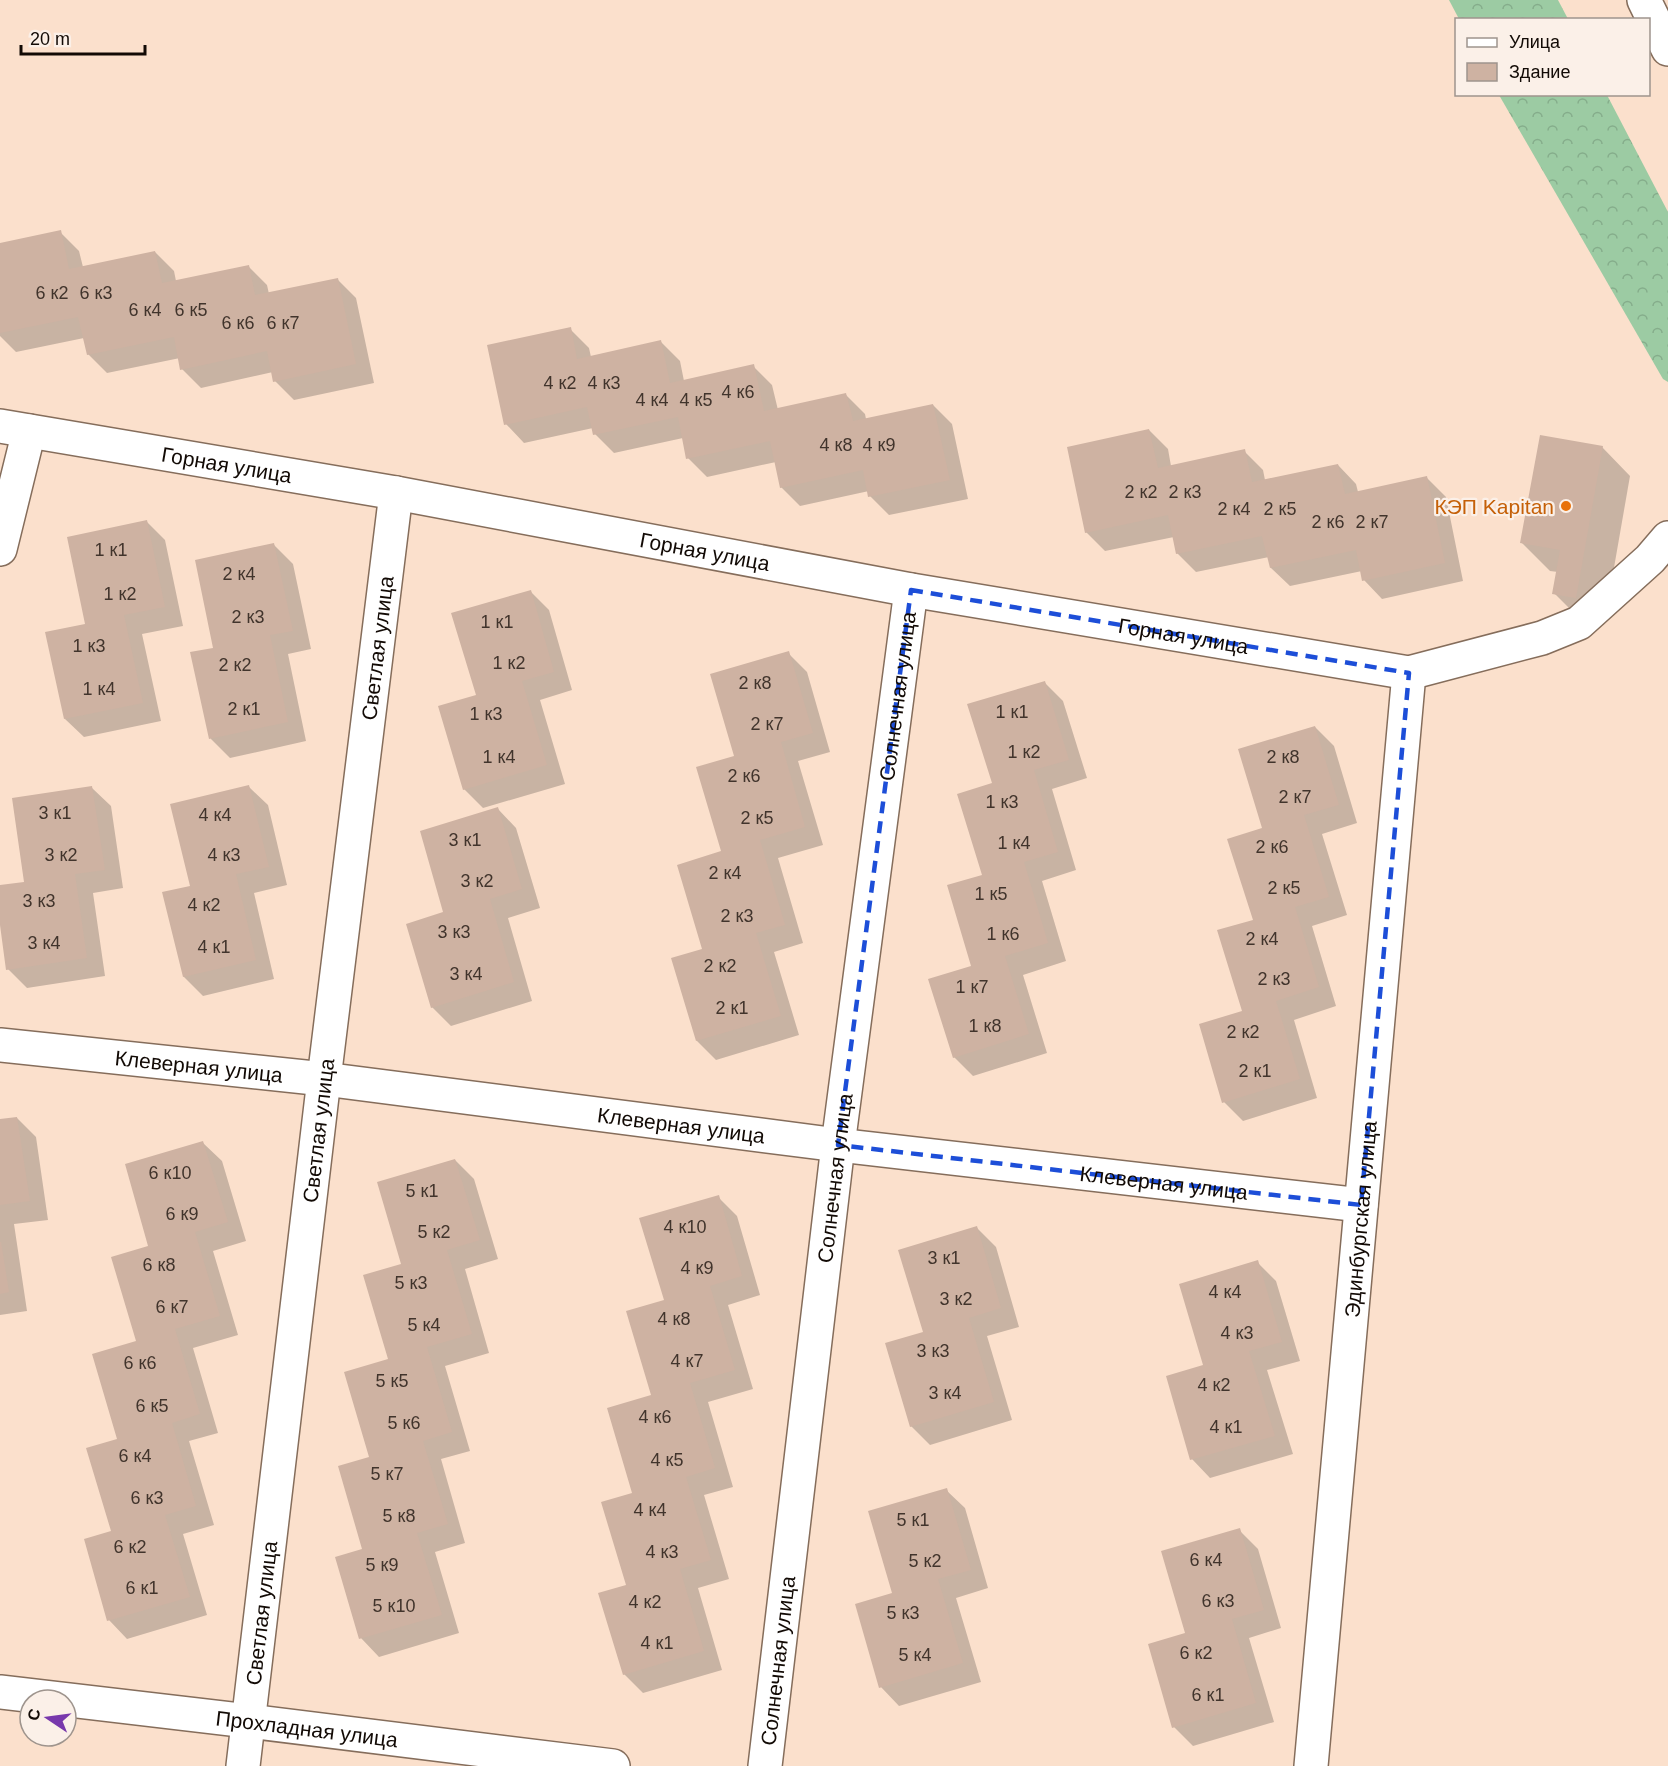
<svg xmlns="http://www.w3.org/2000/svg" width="1668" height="1766" font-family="Helvetica,sans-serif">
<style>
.forest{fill:url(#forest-crowns)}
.shadow{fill:#0003}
.building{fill:#ceb2a2}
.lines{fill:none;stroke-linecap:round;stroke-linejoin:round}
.minor-casing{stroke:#856d5b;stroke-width:36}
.tertiary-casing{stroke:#856d5b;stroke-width:36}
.minor{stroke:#fff;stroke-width:33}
.tertiary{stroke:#fff;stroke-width:33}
.marked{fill:none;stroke:#1d4ed8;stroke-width:4.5;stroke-dasharray:12 8;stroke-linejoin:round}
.food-dot{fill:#e8710a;stroke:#fbf0e8;stroke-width:2}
.labels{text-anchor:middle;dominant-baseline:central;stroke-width:4.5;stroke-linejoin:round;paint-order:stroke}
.number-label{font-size:18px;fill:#41342c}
.street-label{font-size:21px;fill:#120a05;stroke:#fbf0e8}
.food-label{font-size:21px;fill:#c56008;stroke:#fbf0e8;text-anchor:end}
</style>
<defs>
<pattern id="forest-crowns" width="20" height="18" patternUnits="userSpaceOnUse" patternTransform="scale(1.5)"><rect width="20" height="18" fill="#9ccba3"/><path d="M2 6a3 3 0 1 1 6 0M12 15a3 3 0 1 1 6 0" fill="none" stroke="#85ad8b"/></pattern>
</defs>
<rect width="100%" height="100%" fill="#fbe0cc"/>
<g class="forest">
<polygon points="1449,0 1558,0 1568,19 1459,19"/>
<polygon points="1499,95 1607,95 1668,212 1668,382 1663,379"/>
</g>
<g class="shadow">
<polygon points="60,232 79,251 83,267 155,252 174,271 176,281 248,266 267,285 269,294 337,279 356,298 374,383 294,400 275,381 273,372 201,388 182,369 180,358 107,373 88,354 84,338 16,352 0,336 0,245"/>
<polygon points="570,329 589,348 591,357 661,342 680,361 684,381 753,366 772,385 778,410 846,395 865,414 866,419 933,405 952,424 968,499 889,515 870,496 869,491 800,506 781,487 776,462 707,477 688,458 683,438 614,453 595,434 593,428 524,443 506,424"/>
<polygon points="1149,430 1168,449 1171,466 1244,451 1263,470 1265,480 1338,465 1356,484 1358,492 1427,478 1446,497 1463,581 1382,599 1364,580 1362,571 1290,586 1271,568 1269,557 1196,572 1177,553 1174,537 1105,551 1086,532"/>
<polygon points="1602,447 1630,476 1604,625 1582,621 1554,593 1558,572 1550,571 1522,543"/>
<polygon points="146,521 165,540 183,626 142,634 161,721 84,737 65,719 87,625"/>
<polygon points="274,545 293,564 311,649 288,654 306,741 230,758 211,739 192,653 215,649"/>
<polygon points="530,591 549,610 572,690 540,700 565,784 483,808 464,789 478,696"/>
<polygon points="788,653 807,672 830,752 798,761 823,845 778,858 803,943 774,952 799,1035 716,1060 697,1041 673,959 704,950 723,852 736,757"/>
<polygon points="1044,682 1063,701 1087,778 1052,789 1076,870 1042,881 1066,961 1023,975 1047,1053 973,1076 954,1057 973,967 994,784"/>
<polygon points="1315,727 1334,746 1357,823 1322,834 1347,915 1312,926 1336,1006 1294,1020 1317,1098 1243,1121 1224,1102 1244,1012 1264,829"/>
<polygon points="249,787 268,805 287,885 254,893 274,979 203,996 184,977 164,893 192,887"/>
<polygon points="92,788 111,806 123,888 93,893 105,976 27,988 8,969 0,916 0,886 26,883"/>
<polygon points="498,809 516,828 540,908 508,918 532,1001 451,1026 432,1007 445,913"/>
<polygon points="17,1118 36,1137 48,1220 14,1224 27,1311 0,1315 0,1121"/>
<polygon points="203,1143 222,1161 246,1241 213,1251 238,1335 193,1348 218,1433 189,1441 214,1525 183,1534 207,1615 127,1639 109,1620 119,1440 138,1342 150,1247"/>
<polygon points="455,1160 474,1179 498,1259 465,1269 489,1353 445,1366 470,1451 441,1459 465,1543 435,1552 459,1633 379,1657 361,1638 364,1550 371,1458 390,1360 402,1265"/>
<polygon points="718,1197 737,1216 760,1295 728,1305 753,1389 708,1402 733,1487 704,1495 729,1579 698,1588 722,1670 643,1693 624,1674 628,1586 634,1494 653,1396 666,1301"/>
<polygon points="977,1228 996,1247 1019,1327 987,1336 1012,1420 930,1445 911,1426 924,1333"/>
<polygon points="1257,1262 1276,1281 1300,1361 1267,1370 1293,1454 1210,1478 1192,1459 1205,1366"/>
<polygon points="946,1490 965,1508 988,1588 956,1598 981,1682 899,1706 881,1687 894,1594"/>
<polygon points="1239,1530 1258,1549 1281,1628 1249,1638 1274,1722 1193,1746 1174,1727 1187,1634"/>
</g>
<g class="building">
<polygon points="61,230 69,269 155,251 162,283 249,265 255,295 338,278 356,364 273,382 267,351 180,370 174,337 87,355 78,317 0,333 0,243"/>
<polygon points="571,327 577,359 661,340 670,383 754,364 764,411 846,393 853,421 933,404 950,480 868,497 863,470 780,488 770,441 686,459 678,417 593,435 587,407 504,425 487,345"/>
<polygon points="1149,429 1158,468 1245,449 1252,482 1338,464 1345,494 1427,476 1445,563 1362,581 1356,550 1270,568 1262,536 1176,554 1168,515 1085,533 1067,447"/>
<polygon points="1540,435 1603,446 1576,598 1552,594 1560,550 1520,543"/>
<polygon points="147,520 165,607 124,615 143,703 64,719 45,632 85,624 67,537"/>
<polygon points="274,543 293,631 270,635 288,722 209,739 190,652 213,648 195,560"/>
<polygon points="531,590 554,672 522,681 547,765 463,790 438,706 476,695 451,613"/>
<polygon points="789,651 813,733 781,742 805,827 760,840 785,925 756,933 781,1016 696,1041 671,958 702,949 677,865 721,851 696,767 734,756 710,674"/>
<polygon points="1045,681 1069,760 1034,770 1058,852 1024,862 1048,943 1005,956 1029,1034 953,1058 928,979 971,966 947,885 982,875 957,794 992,783 967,704"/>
<polygon points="1315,726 1339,805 1304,815 1329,897 1295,907 1319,987 1276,1001 1300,1079 1222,1103 1199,1024 1242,1011 1217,930 1253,920 1227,839 1262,828 1238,749"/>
<polygon points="249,785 269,867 236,874 256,960 183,977 162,892 190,886 170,804"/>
<polygon points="92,786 105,870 75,874 87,958 6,970 0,925 0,885 24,882 12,798"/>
<polygon points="498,807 522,889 490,899 514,982 431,1008 406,924 443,912 420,831"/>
<polygon points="17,1117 30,1201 0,1205 0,1119"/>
<polygon points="203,1141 228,1222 195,1232 220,1316 175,1329 200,1414 172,1423 196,1506 165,1515 190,1597 107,1621 84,1539 111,1531 86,1448 117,1439 92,1354 136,1341 111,1257 148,1246 125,1164"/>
<polygon points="455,1159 480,1240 447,1250 472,1334 427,1347 452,1432 423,1441 448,1524 417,1533 442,1615 359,1639 335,1557 362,1549 338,1466 369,1457 344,1372 388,1359 363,1275 401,1264 377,1182"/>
<polygon points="719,1195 742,1276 710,1286 735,1370 690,1383 715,1468 686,1477 711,1560 680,1569 704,1651 623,1675 598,1593 626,1585 601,1502 632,1493 607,1408 651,1395 626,1311 664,1300 639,1218"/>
<polygon points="977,1226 1001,1308 969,1318 994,1402 910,1427 885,1343 923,1332 898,1250"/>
<polygon points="0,1242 1,1242 9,1292 0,1294"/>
<polygon points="1258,1260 1282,1342 1249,1351 1275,1436 1190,1460 1166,1376 1203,1365 1179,1284"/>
<polygon points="947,1488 971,1570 938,1579 963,1663 879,1688 855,1604 892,1593 868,1511"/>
<polygon points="1240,1528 1264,1610 1232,1619 1256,1703 1172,1728 1148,1644 1185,1633 1161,1551"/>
</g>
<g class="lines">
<defs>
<g id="minor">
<path id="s1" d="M0 426 396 493 911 590 1409 673 1542 638 1579 623 1650 559 1668 538"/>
<polyline points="0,549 29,431"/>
<path id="s2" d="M0 1045 324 1079 838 1145 1361 1205"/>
<path id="s3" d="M0 1692 248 1721 613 1766"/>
<path id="s4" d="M243 1766 324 1079 396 493"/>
<path id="s5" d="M765 1766 838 1145 911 590"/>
<path id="s6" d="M1311 1766 1409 673"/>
</g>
<polyline id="tertiary" points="1644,0 1668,49"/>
</defs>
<use href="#minor" class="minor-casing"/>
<use href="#tertiary" class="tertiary-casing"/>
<use href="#minor" class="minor"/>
<use href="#tertiary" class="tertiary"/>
</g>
<path class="marked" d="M911 590 1409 673 1361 1205 838 1145Z"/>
<circle class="food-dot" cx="1566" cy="506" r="6"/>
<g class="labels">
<g class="number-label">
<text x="52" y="293">6 к2</text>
<text x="96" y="293">6 к3</text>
<text x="145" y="310">6 к4</text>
<text x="191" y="310">6 к5</text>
<text x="238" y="323">6 к6</text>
<text x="283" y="323">6 к7</text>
<text x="560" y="383">4 к2</text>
<text x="604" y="383">4 к3</text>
<text x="738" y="392">4 к6</text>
<text x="652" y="400">4 к4</text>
<text x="696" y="400">4 к5</text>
<text x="836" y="445">4 к8</text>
<text x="879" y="445">4 к9</text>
<text x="1141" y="492">2 к2</text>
<text x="1185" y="492">2 к3</text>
<text x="1234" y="509">2 к4</text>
<text x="1280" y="509">2 к5</text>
<text x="1328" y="522">2 к6</text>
<text x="1372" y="522">2 к7</text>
<text x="111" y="550">1 к1</text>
<text x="239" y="574">2 к4</text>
<text x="120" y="594">1 к2</text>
<text x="248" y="617">2 к3</text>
<text x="497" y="622">1 к1</text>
<text x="89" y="646">1 к3</text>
<text x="509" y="663">1 к2</text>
<text x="235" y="665">2 к2</text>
<text x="755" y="683">2 к8</text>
<text x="99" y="689">1 к4</text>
<text x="244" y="709">2 к1</text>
<text x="1012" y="712">1 к1</text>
<text x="486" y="714">1 к3</text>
<text x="767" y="724">2 к7</text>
<text x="1024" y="752">1 к2</text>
<text x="499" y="757">1 к4</text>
<text x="1283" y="757">2 к8</text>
<text x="744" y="776">2 к6</text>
<text x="1295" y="797">2 к7</text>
<text x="1002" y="802">1 к3</text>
<text x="55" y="813">3 к1</text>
<text x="215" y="815">4 к4</text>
<text x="757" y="818">2 к5</text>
<text x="465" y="840">3 к1</text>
<text x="1014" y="843">1 к4</text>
<text x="1272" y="847">2 к6</text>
<text x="61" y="855">3 к2</text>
<text x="224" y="855">4 к3</text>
<text x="725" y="873">2 к4</text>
<text x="477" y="881">3 к2</text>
<text x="1284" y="888">2 к5</text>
<text x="991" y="894">1 к5</text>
<text x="39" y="901">3 к3</text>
<text x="204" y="905">4 к2</text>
<text x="737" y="916">2 к3</text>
<text x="454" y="932">3 к3</text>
<text x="1003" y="934">1 к6</text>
<text x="1262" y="939">2 к4</text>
<text x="44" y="943">3 к4</text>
<text x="214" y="947">4 к1</text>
<text x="720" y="966">2 к2</text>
<text x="466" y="974">3 к4</text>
<text x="1274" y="979">2 к3</text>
<text x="972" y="987">1 к7</text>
<text x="732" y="1008">2 к1</text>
<text x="985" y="1026">1 к8</text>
<text x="1243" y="1032">2 к2</text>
<text x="1255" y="1071">2 к1</text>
<text x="170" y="1173">6 к10</text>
<text x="422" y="1191">5 к1</text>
<text x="182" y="1214">6 к9</text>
<text x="685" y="1227">4 к10</text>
<text x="434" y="1232">5 к2</text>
<text x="944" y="1258">3 к1</text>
<text x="159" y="1265">6 к8</text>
<text x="697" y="1268">4 к9</text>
<text x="411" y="1283">5 к3</text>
<text x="1225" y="1292">4 к4</text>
<text x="956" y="1299">3 к2</text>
<text x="172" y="1307">6 к7</text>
<text x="674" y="1319">4 к8</text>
<text x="424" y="1325">5 к4</text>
<text x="1237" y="1333">4 к3</text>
<text x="933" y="1351">3 к3</text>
<text x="687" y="1361">4 к7</text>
<text x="140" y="1363">6 к6</text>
<text x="392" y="1381">5 к5</text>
<text x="1214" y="1385">4 к2</text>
<text x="945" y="1393">3 к4</text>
<text x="152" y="1406">6 к5</text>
<text x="655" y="1417">4 к6</text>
<text x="404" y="1423">5 к6</text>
<text x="1226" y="1427">4 к1</text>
<text x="135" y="1456">6 к4</text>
<text x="667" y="1460">4 к5</text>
<text x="387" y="1474">5 к7</text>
<text x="147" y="1498">6 к3</text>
<text x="650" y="1510">4 к4</text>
<text x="399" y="1516">5 к8</text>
<text x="913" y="1520">5 к1</text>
<text x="130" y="1547">6 к2</text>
<text x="662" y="1552">4 к3</text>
<text x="1206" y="1560">6 к4</text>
<text x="925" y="1561">5 к2</text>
<text x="382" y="1565">5 к9</text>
<text x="142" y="1588">6 к1</text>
<text x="1218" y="1601">6 к3</text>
<text x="645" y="1602">4 к2</text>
<text x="394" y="1606">5 к10</text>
<text x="903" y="1613">5 к3</text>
<text x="657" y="1643">4 к1</text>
<text x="1196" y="1653">6 к2</text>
<text x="915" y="1655">5 к4</text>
<text x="1208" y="1695">6 к1</text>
</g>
<g class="street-label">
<text stroke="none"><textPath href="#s1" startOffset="230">Горная улица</textPath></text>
<text stroke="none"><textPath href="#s1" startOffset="716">Горная улица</textPath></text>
<text stroke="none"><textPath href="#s1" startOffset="1202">Горная улица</textPath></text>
<text stroke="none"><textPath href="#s4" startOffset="1126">Светлая улица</textPath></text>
<text stroke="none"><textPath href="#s5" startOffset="1078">Солнечная улица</textPath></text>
<text stroke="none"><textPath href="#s2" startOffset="200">Клеверная улица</textPath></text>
<text stroke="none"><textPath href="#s2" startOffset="686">Клеверная улица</textPath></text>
<text stroke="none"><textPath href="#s4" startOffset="640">Светлая улица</textPath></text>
<text stroke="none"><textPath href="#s5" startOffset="592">Солнечная улица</textPath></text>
<text stroke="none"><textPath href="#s2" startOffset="1172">Клеверная улица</textPath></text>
<text stroke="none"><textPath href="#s6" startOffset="549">Эдинбургская улица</textPath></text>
<text stroke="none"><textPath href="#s4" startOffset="154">Светлая улица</textPath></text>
<text stroke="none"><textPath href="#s5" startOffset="106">Солнечная улица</textPath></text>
<text stroke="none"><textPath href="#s3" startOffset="309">Прохладная улица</textPath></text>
</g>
<g class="food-label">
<text x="1554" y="506">КЭП Kapitan</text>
</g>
</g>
<rect x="1455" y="18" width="195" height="78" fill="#fbf0e8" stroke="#9e948d" stroke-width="1.5"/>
<rect x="1467" y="38" width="30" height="9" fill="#ffffff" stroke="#9e948d" stroke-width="1.5"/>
<text x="1509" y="48" font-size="18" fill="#120a05">Улица</text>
<rect x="1467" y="63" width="30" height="18" fill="#ceb2a2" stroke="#9e948d" stroke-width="1.5"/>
<text x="1509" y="78" font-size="18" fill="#120a05">Здание</text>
<g transform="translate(48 1718) rotate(283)"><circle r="28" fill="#fbf0e8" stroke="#9e948d" stroke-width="1.5"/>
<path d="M0-4.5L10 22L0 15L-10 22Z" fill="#7838ac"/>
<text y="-9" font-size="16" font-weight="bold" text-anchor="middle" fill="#120a05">С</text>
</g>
<path d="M21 45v9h124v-9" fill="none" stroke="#120a05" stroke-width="3"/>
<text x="30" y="45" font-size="18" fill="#120a05" stroke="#fbf0e8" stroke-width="4.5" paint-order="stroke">20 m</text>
</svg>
